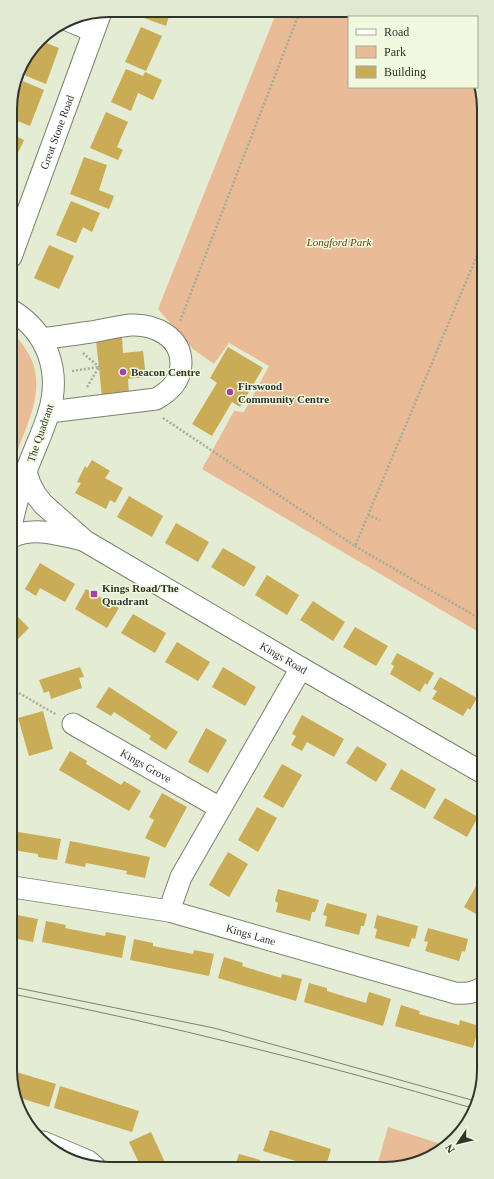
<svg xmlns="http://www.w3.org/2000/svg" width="494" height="1179" font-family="Georgia,serif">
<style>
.green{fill:#e9bb96}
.building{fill:#c9ac55}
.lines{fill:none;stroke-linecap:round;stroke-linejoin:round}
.minor-casing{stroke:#7c826d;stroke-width:23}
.path{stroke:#a6ac9a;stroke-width:2.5;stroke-dasharray:2 2;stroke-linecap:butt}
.minor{stroke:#fff;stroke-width:21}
.tram{stroke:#7b8071;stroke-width:1}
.poi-dot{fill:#a840a3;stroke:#f1f9e1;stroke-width:1.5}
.labels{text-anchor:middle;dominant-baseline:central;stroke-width:3;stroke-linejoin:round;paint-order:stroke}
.street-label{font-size:11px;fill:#31342b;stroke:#f1f9e1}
.park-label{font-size:11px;font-style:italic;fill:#693c0e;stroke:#f1f9e1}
.poi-label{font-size:11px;font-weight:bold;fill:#31342b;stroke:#f1f9e1;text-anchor:start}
.rim{fill:none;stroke:#31342b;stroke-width:2}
</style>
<rect width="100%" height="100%" fill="#e4ecd4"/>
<g class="green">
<polygon points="277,11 404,12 414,17 349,17 349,87 477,87 477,77 481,84 482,634 202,469 234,411 244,412 269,366 229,343 214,364 193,349 158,309"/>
<path d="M11 332C17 337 21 342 25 348 50 384 28 421 15 457L11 461Z"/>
<polygon points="388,1127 447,1146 440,1152 410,1166 377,1166"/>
</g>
<g class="building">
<polygon points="147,10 171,10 166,26 144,18"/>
<polygon points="141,27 162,36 146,71 125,62"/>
<polygon points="39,40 59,48 46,84 24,75 36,44"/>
<polygon points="126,69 143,76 145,72 162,80 153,100 138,93 131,111 111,102"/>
<polygon points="23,81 44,90 30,126 10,118 10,113"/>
<polygon points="106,112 128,122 117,147 123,150 118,160 90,148"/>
<polygon points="10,133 24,140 10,170"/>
<polygon points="84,157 107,165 99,190 114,196 109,209 70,194"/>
<polygon points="71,201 100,213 92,232 83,227 76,243 56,235"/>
<polygon points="49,245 74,256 59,289 34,278"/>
<polygon points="122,337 123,353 143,351 146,377 128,379 129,395 102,397 96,340"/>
<polygon points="228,347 263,368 240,407 232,402 212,436 192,424 217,383 210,378"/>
<polygon points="92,460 110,471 105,478 123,488 115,503 110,500 106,509 75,493 81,483 77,482 85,466 87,468"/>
<polygon points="129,496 163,516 152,537 117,517"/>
<polygon points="176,523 209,542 198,562 165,543"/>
<polygon points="223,548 256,567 244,587 211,567"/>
<polygon points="40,563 75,584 65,602 40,588 36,596 25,589"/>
<polygon points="267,575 299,595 287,615 255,595"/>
<polygon points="86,589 119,608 107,628 75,609"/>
<polygon points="313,601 345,622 333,641 300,620"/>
<polygon points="12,611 29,628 12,645"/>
<polygon points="133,614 166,633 155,653 121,633"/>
<polygon points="355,627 388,646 376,666 343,647"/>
<polygon points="177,642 210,662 198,681 165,662"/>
<polygon points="397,653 434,673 427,685 425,683 420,692 390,674 394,666 391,664"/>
<polygon points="80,667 84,677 79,678 82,688 51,699 49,691 44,693 39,680"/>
<polygon points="223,667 256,687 245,706 212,687"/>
<polygon points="440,677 477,698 470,710 468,708 463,716 432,699 437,691 433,689"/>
<polygon points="109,687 178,732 166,750 149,739 151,736 114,712 111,716 96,707"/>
<polygon points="483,705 483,728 477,724 481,716 478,714"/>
<polygon points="43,711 53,749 29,756 18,718"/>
<polygon points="302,715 344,739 334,757 307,742 302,751 291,745 296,736 292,734"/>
<polygon points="206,728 227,740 208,773 188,762"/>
<polygon points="357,746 387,764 376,782 346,763"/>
<polygon points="70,751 87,761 86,764 121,785 124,781 141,791 129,811 59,770"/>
<polygon points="282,764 302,775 283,808 263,797"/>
<polygon points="401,769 436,789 425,809 390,789"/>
<polygon points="162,793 187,807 165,848 145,838 154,820 149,817"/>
<polygon points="445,798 478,817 467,837 433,818"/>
<polygon points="257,807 277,818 258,852 238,840"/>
<polygon points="12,831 61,839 57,860 38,857 38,854 13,850"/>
<polygon points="70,841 150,857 145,878 126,874 127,871 86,863 85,867 65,863"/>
<polygon points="228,852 248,864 229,897 209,885"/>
<polygon points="483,874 483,918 464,907"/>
<polygon points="278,889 319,900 315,912 312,912 310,921 276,912 278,903 275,901"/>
<polygon points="327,903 367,914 364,926 361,926 359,935 325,926 327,916 323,915"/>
<polygon points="17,915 38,919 33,942 13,938 13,919 16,919"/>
<polygon points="377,915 418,926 415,939 412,938 409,947 375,938 377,929 374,928"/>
<polygon points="46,921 66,925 65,928 105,936 106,932 126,936 122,958 42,942"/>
<polygon points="428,928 468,939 465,952 462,951 459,961 425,951 428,942 424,941"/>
<polygon points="134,939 153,943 153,946 193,954 194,950 214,954 209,976 130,960"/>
<polygon points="224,957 243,963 242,966 281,978 282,974 302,979 296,1001 218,978"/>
<polygon points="309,983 327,988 327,991 366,1003 369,992 391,999 383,1026 304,1002"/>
<polygon points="401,1005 420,1011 419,1014 459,1025 460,1020 479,1026 473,1048 395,1026"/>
<polygon points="13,1071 56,1084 49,1107 14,1096"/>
<polygon points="60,1086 139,1111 132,1132 54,1108"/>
<polygon points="270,1130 331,1149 326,1166 312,1166 263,1151"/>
<polygon points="151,1132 167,1167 141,1167 129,1142"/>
<polygon points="239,1154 260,1160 258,1166 235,1166"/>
</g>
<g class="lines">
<defs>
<g id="minor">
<polyline points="67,20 93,31"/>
<path id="s1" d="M11 257 101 12"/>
<path d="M11 310C48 332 61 372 49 412 43 432 34 450 27 469 21 486 16 504 12 522"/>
<path d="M42 339C59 337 75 334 91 332 104 330 118 326 131 325 155 324 181 337 181 363 181 381 170 391 156 399L49 412"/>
<path id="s2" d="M26 472 30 484 36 495 43 504 85 541 301 668 483 773"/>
<path d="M12 537C34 526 60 535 83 540"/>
<path id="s3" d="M73 724 220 808"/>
<path id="s4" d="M13 887 169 911 455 993C466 994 473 993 482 988"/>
<polyline points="169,911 181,877 301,668"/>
<polyline points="43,1142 88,1161 95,1167"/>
</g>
</defs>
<use href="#minor" class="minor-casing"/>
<g class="path">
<polyline points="180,321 300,11"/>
<polyline points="83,353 99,367"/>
<polyline points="72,371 99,367"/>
<polyline points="87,387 99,367"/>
<polyline points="163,418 355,546 481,246"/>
<polyline points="368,515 380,520"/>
<polyline points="355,546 482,620"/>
<polyline points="12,689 57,715"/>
</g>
<use href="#minor" class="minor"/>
<g class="tram">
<polyline points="13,987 214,1028 475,1101"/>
<path d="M13 994C168 1025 321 1063 472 1108"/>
</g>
</g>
<g class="poi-dot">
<circle cx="123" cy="372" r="4"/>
<circle cx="230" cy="392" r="4"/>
<rect x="90" y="590" width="8" height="8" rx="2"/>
</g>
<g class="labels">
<g class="street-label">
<text stroke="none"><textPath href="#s1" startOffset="133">Great Stone Road</textPath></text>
<text transform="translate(40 433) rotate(-71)">The Quadrant</text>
<text stroke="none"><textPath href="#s2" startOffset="323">Kings Road</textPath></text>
<text stroke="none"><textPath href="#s3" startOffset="84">Kings Grove</textPath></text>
<text stroke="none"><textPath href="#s4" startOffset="243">Kings Lane</textPath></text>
</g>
<g class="park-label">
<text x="339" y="242">Longford Park</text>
</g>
<g class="poi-label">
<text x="131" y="372">Beacon Centre</text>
<text x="238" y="386">Firswood<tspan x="238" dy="13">Community Centre</tspan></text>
<text x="102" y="588">Kings Road/The<tspan x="102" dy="13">Quadrant</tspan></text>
</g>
</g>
<path d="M0 0H494V1179H0ZM109 17H385A92 92 0 0 1 477 109V1070A92 92 0 0 1 385 1162H109A92 92 0 0 1 17 1070V109A92 92 0 0 1 109 17Z" fill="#e2e9d2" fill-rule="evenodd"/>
<path class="rim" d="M109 17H385A92 92 0 0 1 477 109V1070A92 92 0 0 1 385 1162H109A92 92 0 0 1 17 1070V109A92 92 0 0 1 109 17Z"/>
<rect x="348" y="16" width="130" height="72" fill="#f1f9e1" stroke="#a4aa98"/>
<rect x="356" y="29" width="20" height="6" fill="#ffffff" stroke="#a4aa98"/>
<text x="384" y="36" font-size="12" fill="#31342b">Road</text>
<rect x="356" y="46" width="20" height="12" fill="#e9bb96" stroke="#a4aa98"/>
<text x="384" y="56" font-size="12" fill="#31342b">Park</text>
<rect x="356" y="66" width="20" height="12" fill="#c9ac55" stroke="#a4aa98"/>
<text x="384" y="76" font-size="12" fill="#31342b">Building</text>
<g transform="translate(458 1143) rotate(235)" stroke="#f1f9e1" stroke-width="3" paint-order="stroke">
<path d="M0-3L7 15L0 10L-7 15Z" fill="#31342b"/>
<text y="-6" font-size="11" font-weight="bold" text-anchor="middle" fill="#31342b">N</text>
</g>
</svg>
